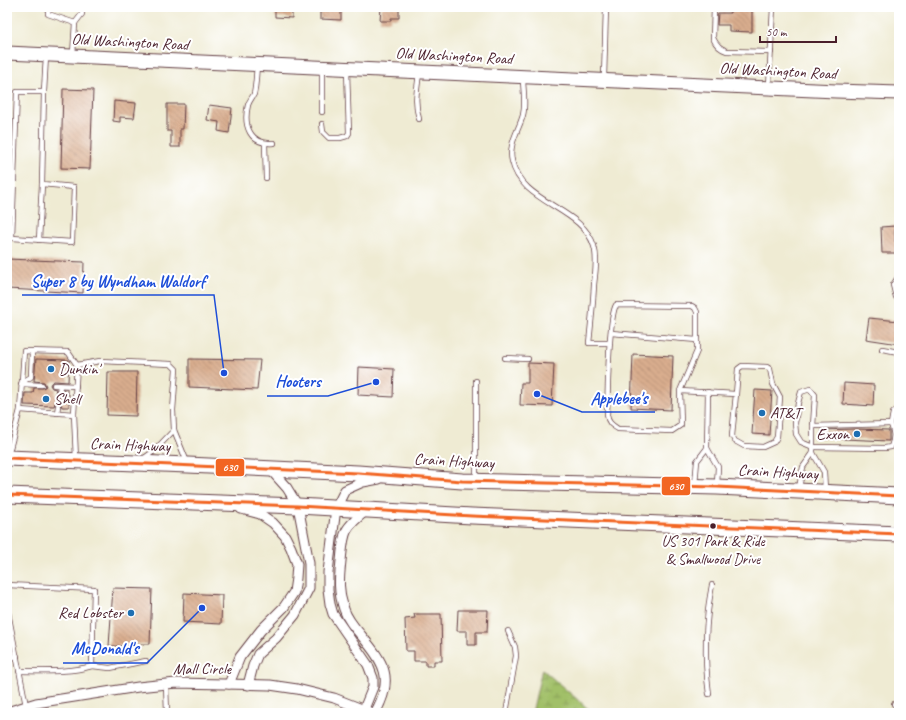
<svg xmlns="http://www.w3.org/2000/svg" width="906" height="720" font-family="Caveat,sans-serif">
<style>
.wetland{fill:url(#wetland-marsh);stroke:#76704a}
.building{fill:url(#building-back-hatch)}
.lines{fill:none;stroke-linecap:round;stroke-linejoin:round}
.service-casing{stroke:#633e44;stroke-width:6}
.minor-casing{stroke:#633e44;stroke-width:11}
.secondary-casing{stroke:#633e44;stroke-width:15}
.trunk-casing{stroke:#633e44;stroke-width:17}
.service{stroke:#fff;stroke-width:4.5}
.minor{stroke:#fff;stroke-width:9}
.secondary{stroke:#fff;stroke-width:13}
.trunk{stroke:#fff;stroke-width:15}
.bus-1-casing{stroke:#fff;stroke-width:6}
.bus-1{stroke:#f26522;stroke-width:3}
.poi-dot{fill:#1f6fb2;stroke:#fff;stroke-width:1.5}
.bus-dot{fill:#4a1f2b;stroke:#fff;stroke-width:1.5}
.labels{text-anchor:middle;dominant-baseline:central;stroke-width:4;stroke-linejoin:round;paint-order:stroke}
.bus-label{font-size:15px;fill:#4a1f2b;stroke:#fff}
.street-label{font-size:16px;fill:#4a1f2b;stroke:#fff}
.poi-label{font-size:16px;fill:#4a1f2b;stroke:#fff;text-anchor:start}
.leader{fill:none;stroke:#1d4ed8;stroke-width:1.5}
.callout-dot{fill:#1d4ed8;stroke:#fff;stroke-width:1.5}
.callout-label{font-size:17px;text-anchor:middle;font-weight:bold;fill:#1d4ed8;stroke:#fff;stroke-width:4;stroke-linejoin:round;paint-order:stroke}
.line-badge{stroke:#fff;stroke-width:1.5}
.badge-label{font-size:11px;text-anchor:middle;font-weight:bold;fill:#fff}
</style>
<defs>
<pattern id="wetland-marsh" width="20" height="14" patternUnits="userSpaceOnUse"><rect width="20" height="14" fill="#a1c068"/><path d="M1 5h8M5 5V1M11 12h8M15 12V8" fill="none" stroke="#859b56"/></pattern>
<pattern id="building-back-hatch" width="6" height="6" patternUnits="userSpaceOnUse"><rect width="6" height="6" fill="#d9ad8e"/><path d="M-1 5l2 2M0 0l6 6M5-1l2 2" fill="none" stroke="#b28c74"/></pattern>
</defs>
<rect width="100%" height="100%" fill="#fff"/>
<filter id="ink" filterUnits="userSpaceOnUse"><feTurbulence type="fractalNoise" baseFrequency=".025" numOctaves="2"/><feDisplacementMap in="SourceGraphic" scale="8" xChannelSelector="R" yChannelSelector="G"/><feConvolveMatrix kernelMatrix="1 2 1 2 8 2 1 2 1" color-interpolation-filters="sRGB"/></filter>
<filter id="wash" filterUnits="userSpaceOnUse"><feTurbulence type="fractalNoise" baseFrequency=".012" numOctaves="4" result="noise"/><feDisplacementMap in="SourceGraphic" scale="16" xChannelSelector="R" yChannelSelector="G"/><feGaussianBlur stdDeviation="0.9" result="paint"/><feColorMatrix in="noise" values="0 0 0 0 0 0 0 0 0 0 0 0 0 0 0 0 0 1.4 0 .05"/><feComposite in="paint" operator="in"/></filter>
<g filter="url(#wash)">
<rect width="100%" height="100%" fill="#efebd3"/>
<polygon class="wetland" points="542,669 593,713 532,713"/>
<g id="blocks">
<g class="building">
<polygon points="275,7 292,7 292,18 275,17"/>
<polygon points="320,7 341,8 341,20 320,19"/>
<polygon points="381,7 399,7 399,18 391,18 391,21 380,21"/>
<polygon points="730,9 752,9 752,32 729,31 729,25 717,25 718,13 730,13"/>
<polygon points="63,89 93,90 90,169 61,168"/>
<polygon points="114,101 136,103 134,118 120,117 120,122 113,121"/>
<polygon points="167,104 184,104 183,129 180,129 180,147 171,147 171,131 167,131"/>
<polygon points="209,105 232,108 229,133 218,131 219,122 207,120"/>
<polygon points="895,226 895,242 899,242 899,253 882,253 881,227"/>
<polygon points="7,259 84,262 83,293 7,289"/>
<polygon points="869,318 899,321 899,344 866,339"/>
<polygon points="633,354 673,356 671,410 631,408"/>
<polygon points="36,359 69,360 68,382 54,381 51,383 50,385 52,388 56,389 55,394 58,397 62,395 63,389 67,389 67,394 69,394 69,407 62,407 61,403 58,402 55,403 54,406 24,405 25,393 33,393 34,388 43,388 46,386 44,382 34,381"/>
<polygon points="189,359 260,360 257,390 189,387"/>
<polygon points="528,363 554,364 552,406 520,405 521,383 528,383"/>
<polygon points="359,367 394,369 393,397 358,395"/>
<polygon points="108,372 137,372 136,416 107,415"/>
<polygon points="844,383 874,385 873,406 843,404"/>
<polygon points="755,390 772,391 769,435 752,434"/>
<polygon points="854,429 889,430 889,441 821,438 822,430"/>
<polygon points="113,588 152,589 150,644 132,644 131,646 109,646"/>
<polygon points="184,593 222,595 221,624 183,622"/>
<polygon points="458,610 488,610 487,632 476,632 476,645 467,645 467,631 457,631"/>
<polygon points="414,614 441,614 442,661 434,661 434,666 426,666 426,661 414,661 414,651 406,651 405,619 415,618"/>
</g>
</g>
</g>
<g filter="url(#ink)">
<use href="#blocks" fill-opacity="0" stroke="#633e44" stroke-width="1"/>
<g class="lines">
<defs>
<g id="service">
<polyline points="48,7 48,14 75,23"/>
<path d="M714 7 713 38C716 45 720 49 727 51L771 52"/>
<polyline points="73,54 75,23 82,14 82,7"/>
<path d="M257 66C256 75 256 85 254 94 252 98 249 101 248 105 243 126 250 145 274 143"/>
<polyline points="322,68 322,112"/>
<path d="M523 78C523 90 526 103 523 115 519 130 508 144 512 161 521 204 582 207 594 246 598 259 595 273 594 285 593 305 591 324 589 343H610"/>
<polyline points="604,78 606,7"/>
<polyline points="769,86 773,7"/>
<polyline points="44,92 42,184 74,187 72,242 12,238 17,92 44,92 46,56"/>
<path d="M419 119C414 101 417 91 419 73"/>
<polyline points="322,124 323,132 329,138 340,138 347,136 349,133 347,70"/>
<polyline points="265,144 266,178"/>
<polyline points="39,240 42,184"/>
<polyline points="899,276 893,285 896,297 899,297"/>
<polyline points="611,333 697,340"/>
<polyline points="882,349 899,352"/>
<polyline points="505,358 528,359"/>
<polyline points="22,382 31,377 32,352"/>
<polyline points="21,384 42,385"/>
<polyline points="54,385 76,386"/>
<path d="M680 391 697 351V312L695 308 692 306 616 305C608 319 608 395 607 415 608 423 612 425 618 429L672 431 681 425 680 391 736 394 738 369 742 366 767 367 770 369 773 384 780 397 777 437 774 442 763 447 744 446 735 441 732 436 736 394"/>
<polyline points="708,392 707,448 718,467 717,484"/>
<polyline points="59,393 60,386"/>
<polyline points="20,410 24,351 68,352 77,365"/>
<polyline points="57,413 58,406"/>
<polyline points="74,414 77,365 100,361 171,364 176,369 173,410 174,430 187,462"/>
<path d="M813 426 815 395 810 389 801 392 798 403 795 423 796 434 801 442 813 447 885 448 891 447C895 438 894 433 891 424"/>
<polyline points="8,456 20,410 74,414 76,459"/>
<polyline points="143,459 154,451 174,430"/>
<polyline points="476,479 476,381"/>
<polyline points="695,485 697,461 707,448"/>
<polyline points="799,488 803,467 813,453"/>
<polyline points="825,489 824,472 813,453 813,426 891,424 893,413 899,408"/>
<path d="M7 585 94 589 92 666C68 673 44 671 19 671"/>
<polyline points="7,607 26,706"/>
<polyline points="7,658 17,656"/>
<polyline points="92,666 110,668 146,661"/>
<polyline points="166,684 167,713"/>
<path d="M709 694C704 658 705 621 712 585"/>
<polyline points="894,704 899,704"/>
<polyline points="506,713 516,656 515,647 508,631"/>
</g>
<g id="minor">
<path d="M367 510C343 529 344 531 341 561 339 579 338 592 344 609 347 619 354 627 361 635 384 663 395 678 375 713"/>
<polyline points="229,684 240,657 261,630 284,607 294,592 296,578 297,564 291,548 285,536 273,523 260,514 241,509"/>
<polyline points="248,685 253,666 258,654 276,638 295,615 309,588 309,563 298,506 287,488 270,469"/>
<polyline points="364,709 373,687 373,678 368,665 333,614 330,604 328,589 328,572 336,508 345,490 363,482 379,479"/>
<polyline points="7,712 36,703 138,687 176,683 270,685 297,689 334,698 372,713"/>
</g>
<polyline id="secondary" points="7,53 836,91 899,93"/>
<g id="trunk">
<polyline points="7,458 188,465 358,473 462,481 717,487 899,496"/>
<polyline points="7,495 298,506 472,516 899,534"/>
</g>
</defs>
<use href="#service" class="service-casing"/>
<use href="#minor" class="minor-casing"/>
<use href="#secondary" class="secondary-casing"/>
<use href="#trunk" class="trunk-casing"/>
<use href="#service" class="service"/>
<use href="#minor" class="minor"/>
<use href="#secondary" class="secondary"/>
<use href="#trunk" class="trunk"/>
<defs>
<g id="bus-1">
<polyline points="7,458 358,473 462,481 717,487 899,496"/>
<polyline points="7,495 298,506 472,516 899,534"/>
</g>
</defs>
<use href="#bus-1" class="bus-1-casing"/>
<use href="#bus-1" class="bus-1"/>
</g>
</g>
<g class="poi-dot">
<circle cx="51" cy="369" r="4"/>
<circle cx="46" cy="399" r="4"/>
<circle cx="762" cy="413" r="4"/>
<circle cx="857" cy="434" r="4"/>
<circle cx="131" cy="613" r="4"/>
</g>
<circle class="bus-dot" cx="713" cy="526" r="3.5"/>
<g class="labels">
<g class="bus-label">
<text x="713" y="541">US 301 Park &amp; Ride<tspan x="713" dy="18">&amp; Smallwood Drive</tspan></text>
</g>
<g class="street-label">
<text transform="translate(130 42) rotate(3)">Old Washington Road</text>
<text transform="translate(454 56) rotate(3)">Old Washington Road</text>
<text transform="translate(778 71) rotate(3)">Old Washington Road</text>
<text transform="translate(130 445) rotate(2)">Crain Highway</text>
<text transform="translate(454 461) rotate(3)">Crain Highway</text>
<text transform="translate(778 472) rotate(3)">Crain Highway</text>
<text x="202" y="669">Mall Circle</text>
</g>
<g class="poi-label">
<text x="59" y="369">Dunkin'</text>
<text x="54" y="399">Shell</text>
<text x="770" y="413">AT&amp;T</text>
<text x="849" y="434" text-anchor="end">Exxon</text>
<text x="123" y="613" text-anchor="end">Red Lobster</text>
</g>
</g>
<path class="leader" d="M224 373L214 295H22M376 382L328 396H267M537 394L582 412H655M202 608L147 663H63"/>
<g class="callout-dot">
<circle cx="224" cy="373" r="4"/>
<circle cx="376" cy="382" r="4"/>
<circle cx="537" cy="394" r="4"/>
<circle cx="202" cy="608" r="4"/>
</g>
<g class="callout-label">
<text x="118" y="287">Super 8 by Wyndham Waldorf</text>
<text x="298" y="387">Hooters</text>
<text x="619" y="404">Applebee's</text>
<text x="105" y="654">McDonald's</text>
</g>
<g class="line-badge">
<rect x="215" y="458" width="30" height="19" rx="4" fill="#f26522"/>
<rect x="661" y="476" width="30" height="20" rx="4" fill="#f26522"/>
</g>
<g class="badge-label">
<text x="230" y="471">630</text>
<text x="676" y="490">630</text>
</g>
<rect width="906" height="720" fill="none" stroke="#fff" stroke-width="24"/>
<path d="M760 36v6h76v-6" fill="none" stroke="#4a1f2b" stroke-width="2"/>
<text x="766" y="36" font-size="12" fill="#4a1f2b" stroke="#ffffff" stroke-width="3" paint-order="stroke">50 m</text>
</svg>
